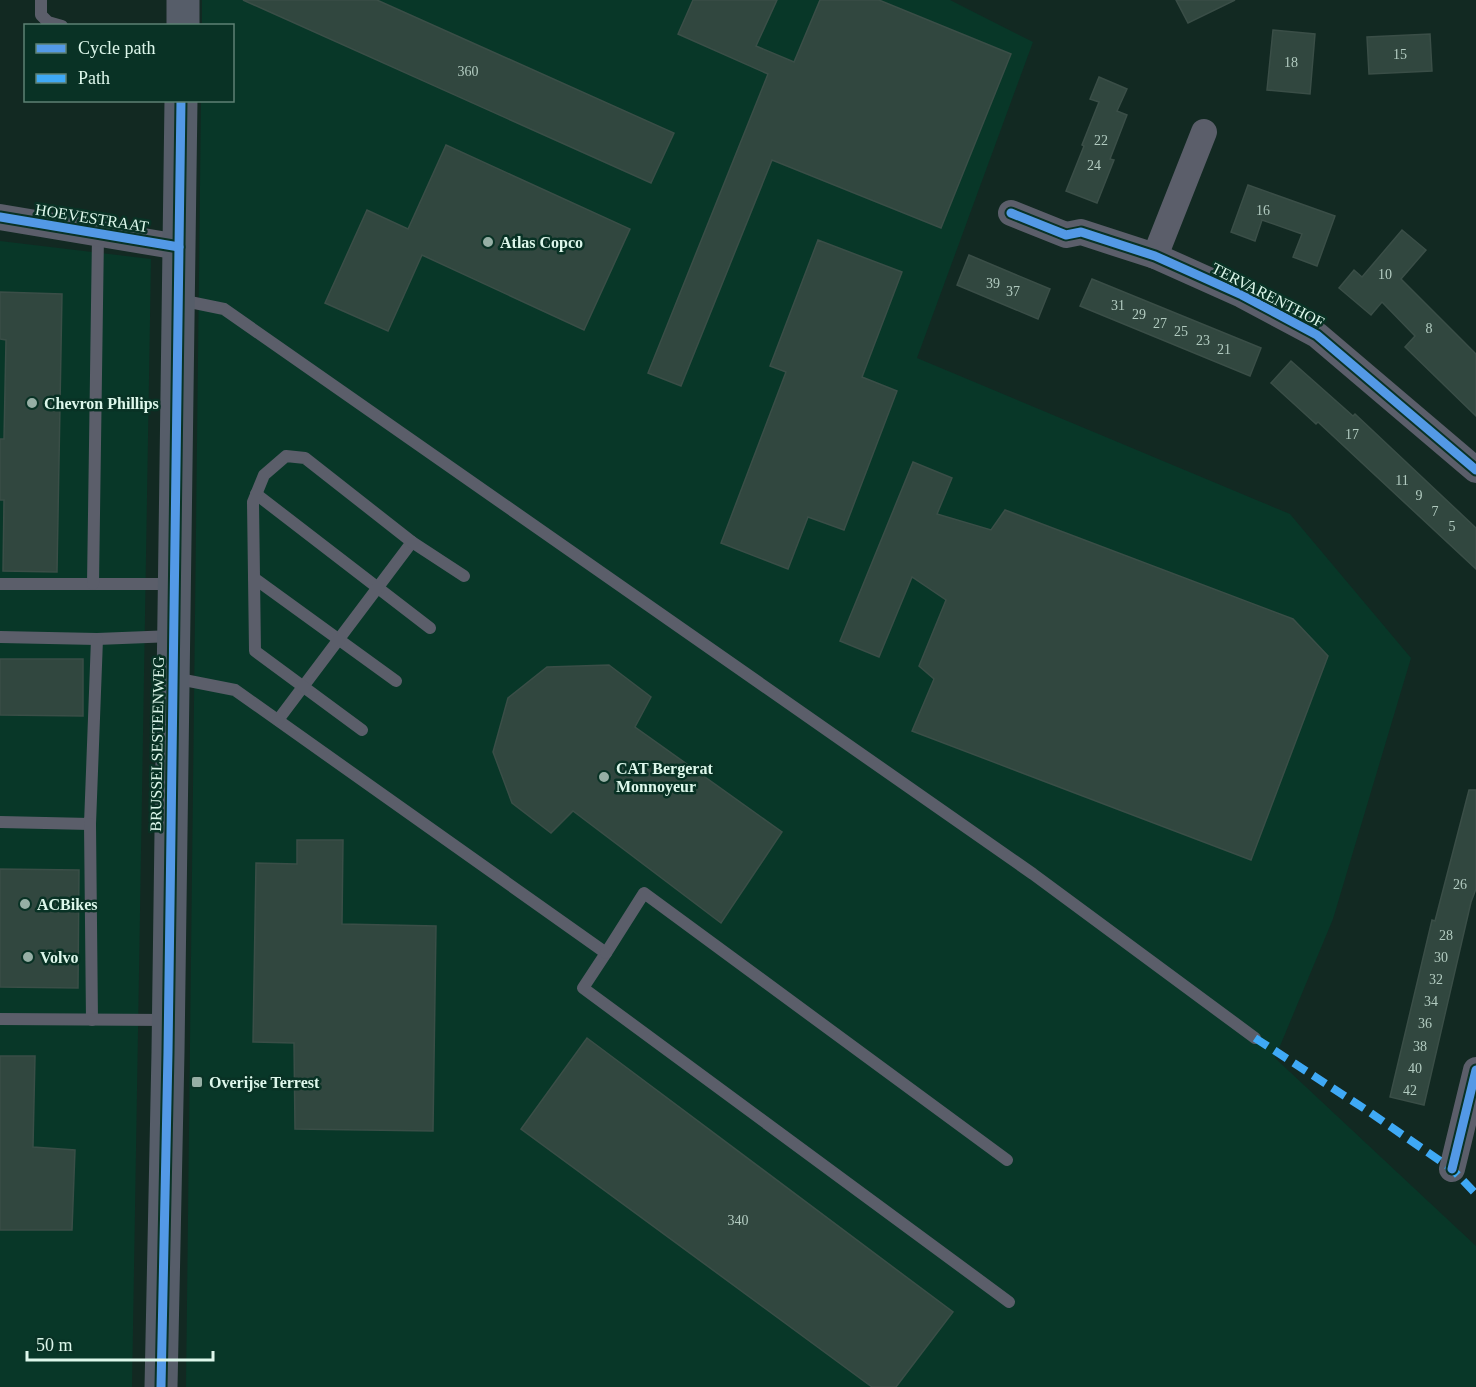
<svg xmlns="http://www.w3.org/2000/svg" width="1476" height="1387" font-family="Georgia,serif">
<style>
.built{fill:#083728}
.building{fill:#31473f;stroke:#3a4e47;stroke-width:1.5}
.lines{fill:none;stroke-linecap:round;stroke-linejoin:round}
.lane{stroke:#5b5e6a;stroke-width:12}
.street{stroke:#5b5e6a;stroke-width:26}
.primary{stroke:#565d69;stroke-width:33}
.quiet{stroke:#3fa9f5;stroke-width:8;stroke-dasharray:15 8;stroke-linecap:butt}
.cycleway-casing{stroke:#093225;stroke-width:13}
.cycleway{stroke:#5399e6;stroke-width:9}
.poi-dot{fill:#96afa5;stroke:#093225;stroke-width:2}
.labels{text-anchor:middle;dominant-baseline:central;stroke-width:5;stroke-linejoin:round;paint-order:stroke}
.number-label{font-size:14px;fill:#b2cbc0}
.street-label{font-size:16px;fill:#ddf7eb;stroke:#093225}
.poi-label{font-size:16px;font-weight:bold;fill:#ddf7eb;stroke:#093225;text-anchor:start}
</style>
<rect width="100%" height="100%" fill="#122922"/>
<g class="built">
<polygon points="202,0 950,0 1033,42 917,358 1290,514 1411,658 1333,919 1275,1058 1476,1246 1476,1387 186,1387 201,101 232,100 232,26 202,25"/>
<polygon points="0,241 151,259 132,1387 0,1387"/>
</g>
<g class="building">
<polygon points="243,0 377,0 674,133 651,183"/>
<polygon points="693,0 777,0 756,46 794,62 820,0 879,0 1011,54 941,228 772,160 681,386 648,373 768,74 678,34"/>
<polygon points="1176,0 1235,0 1188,23"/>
<polygon points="1273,30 1315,34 1310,94 1267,90"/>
<polygon points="1430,34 1432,71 1369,74 1367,37"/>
<polygon points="1099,77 1127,89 1117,111 1127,115 1110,159 1114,160 1097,203 1066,191 1084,146 1082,145 1099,102 1090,99"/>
<polygon points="446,145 630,229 584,330 422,255 388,331 325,303 367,210 408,229"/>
<polygon points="1248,185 1335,216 1317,266 1293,257 1302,234 1262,220 1255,241 1231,232"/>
<polygon points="1402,230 1426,250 1401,279 1476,354 1476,416 1405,347 1415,336 1382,302 1371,315 1339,288 1354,270 1362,277"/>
<polygon points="818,240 902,272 862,377 897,391 844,530 808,517 788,569 721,543 786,372 770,366"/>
<polygon points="969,255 1050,289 1038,319 957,285"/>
<polygon points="1092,279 1261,348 1250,376 1080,306"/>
<polygon points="0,292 62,294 57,572 3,571 4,500 0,500 0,439 4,439 6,340 0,339"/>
<polygon points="1291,361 1353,416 1355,414 1476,528 1476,569 1318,422 1316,424 1271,383"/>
<polygon points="913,462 952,478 937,514 991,530 1005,510 1293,619 1328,656 1251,860 912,731 934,679 919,666 946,600 912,577 879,657 840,641"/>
<polygon points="0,659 83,659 83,716 0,715"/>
<polygon points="609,665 651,697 635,727 782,832 721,923 573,811 551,833 512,803 493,752 508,698 547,667"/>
<polygon points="1469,790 1476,790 1476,889 1471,902 1424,1105 1390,1097 1432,920 1435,921"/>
<polygon points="297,840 343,840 342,924 436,926 433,1131 295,1129 294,1043 253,1042 256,863 297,864"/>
<polygon points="0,869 79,870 78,988 0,987"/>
<polygon points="587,1038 953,1312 896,1387 872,1387 521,1129"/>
<polygon points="0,1056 35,1056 33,1147 75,1150 72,1230 0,1230"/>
</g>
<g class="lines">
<g class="lane">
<polyline points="41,0 41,15 48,22 62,26"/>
<polyline points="180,300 224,309 1033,874 1255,1038"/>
<polyline points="256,494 430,628"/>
<polyline points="254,578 396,681"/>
<polyline points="0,584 173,584"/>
<polyline points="93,584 98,235"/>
<polyline points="0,637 97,639 173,636"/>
<polyline points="174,678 235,690 606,953 583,988 1009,1302"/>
<polyline points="278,720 412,542"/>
<polyline points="362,730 255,651 253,502 264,475 286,456 305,458 412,542 464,576"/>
<polyline points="0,822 90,824 97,639"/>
<polyline points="90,824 92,1020"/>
<polyline points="606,953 644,893 1007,1160"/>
<polyline points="0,1019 167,1020"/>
</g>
<g class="street">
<polyline points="1011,213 1066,235 1081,232 1155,256 1242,295 1317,335 1476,470"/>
<polyline points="0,217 179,247"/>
<polyline points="1155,256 1204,132"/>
<polyline points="1452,1169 1476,1070"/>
</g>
<g class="primary">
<polyline points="183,26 183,0"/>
<polyline points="161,1387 168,1052 181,100"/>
</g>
<polyline class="quiet" points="1255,1038 1365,1109 1452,1169 1476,1194"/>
<defs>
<g id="cycleway">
<polyline points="1011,213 1066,235 1081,232 1155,256 1242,295 1317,335 1476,470"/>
<polyline points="0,217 179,247"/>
<polyline points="1452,1169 1476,1070"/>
<polyline points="161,1387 168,1052 181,100"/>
</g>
</defs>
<use href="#cycleway" class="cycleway-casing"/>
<use href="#cycleway" class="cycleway"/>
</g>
<g class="poi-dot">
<circle cx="488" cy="242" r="6"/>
<circle cx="32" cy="403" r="6"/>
<circle cx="604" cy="777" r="6"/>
<circle cx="25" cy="904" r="6"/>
<circle cx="28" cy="957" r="6"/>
<rect x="191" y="1076" width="12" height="12" rx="3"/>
</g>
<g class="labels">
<g class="number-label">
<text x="1400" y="54">15</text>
<text x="1291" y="62">18</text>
<text x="468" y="71">360</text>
<text x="1101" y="140">22</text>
<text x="1094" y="165">24</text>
<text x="1263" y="210">16</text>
<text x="1385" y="274">10</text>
<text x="993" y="283">39</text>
<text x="1013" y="291">37</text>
<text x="1118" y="305">31</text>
<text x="1139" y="314">29</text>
<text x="1160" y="323">27</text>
<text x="1429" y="328">8</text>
<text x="1181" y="331">25</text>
<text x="1203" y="340">23</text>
<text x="1224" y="349">21</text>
<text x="1352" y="434">17</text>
<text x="1402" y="480">11</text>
<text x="1419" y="495">9</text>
<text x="1435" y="511">7</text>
<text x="1452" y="526">5</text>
<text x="1460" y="884">26</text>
<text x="1446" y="935">28</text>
<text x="1441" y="957">30</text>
<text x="1436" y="979">32</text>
<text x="1431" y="1001">34</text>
<text x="1425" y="1023">36</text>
<text x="1420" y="1046">38</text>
<text x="1415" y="1068">40</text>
<text x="1410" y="1090">42</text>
<text x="738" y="1220">340</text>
</g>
<g class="street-label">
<text transform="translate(92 218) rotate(9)">HOEVESTRAAT</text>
<text transform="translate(1268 295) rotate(27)">TERVARENTHOF</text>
<text transform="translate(157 744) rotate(-89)">BRUSSELSESTEENWEG</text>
</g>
<g class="poi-label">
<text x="500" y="242">Atlas Copco</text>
<text x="44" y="403">Chevron Phillips</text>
<text x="616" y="768">CAT Bergerat<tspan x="616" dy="18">Monnoyeur</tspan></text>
<text x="37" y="904">ACBikes</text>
<text x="40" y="957">Volvo</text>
<text x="209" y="1082">Overijse Terrest</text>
</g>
</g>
<rect x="24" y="24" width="210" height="78" fill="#093225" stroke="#5e8174" stroke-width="1.5"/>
<rect x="36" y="44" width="30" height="9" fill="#5399e6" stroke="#5e8174" stroke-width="1.5"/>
<text x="78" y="54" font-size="18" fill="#ddf7eb">Cycle path</text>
<rect x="36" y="74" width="30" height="9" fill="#3fa9f5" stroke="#5e8174" stroke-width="1.5"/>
<text x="78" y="84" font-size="18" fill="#ddf7eb">Path</text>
<path d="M27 1351v9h186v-9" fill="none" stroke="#ddf7eb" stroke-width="3"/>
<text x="36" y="1351" font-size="18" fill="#ddf7eb" stroke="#093225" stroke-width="4.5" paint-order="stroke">50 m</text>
</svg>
